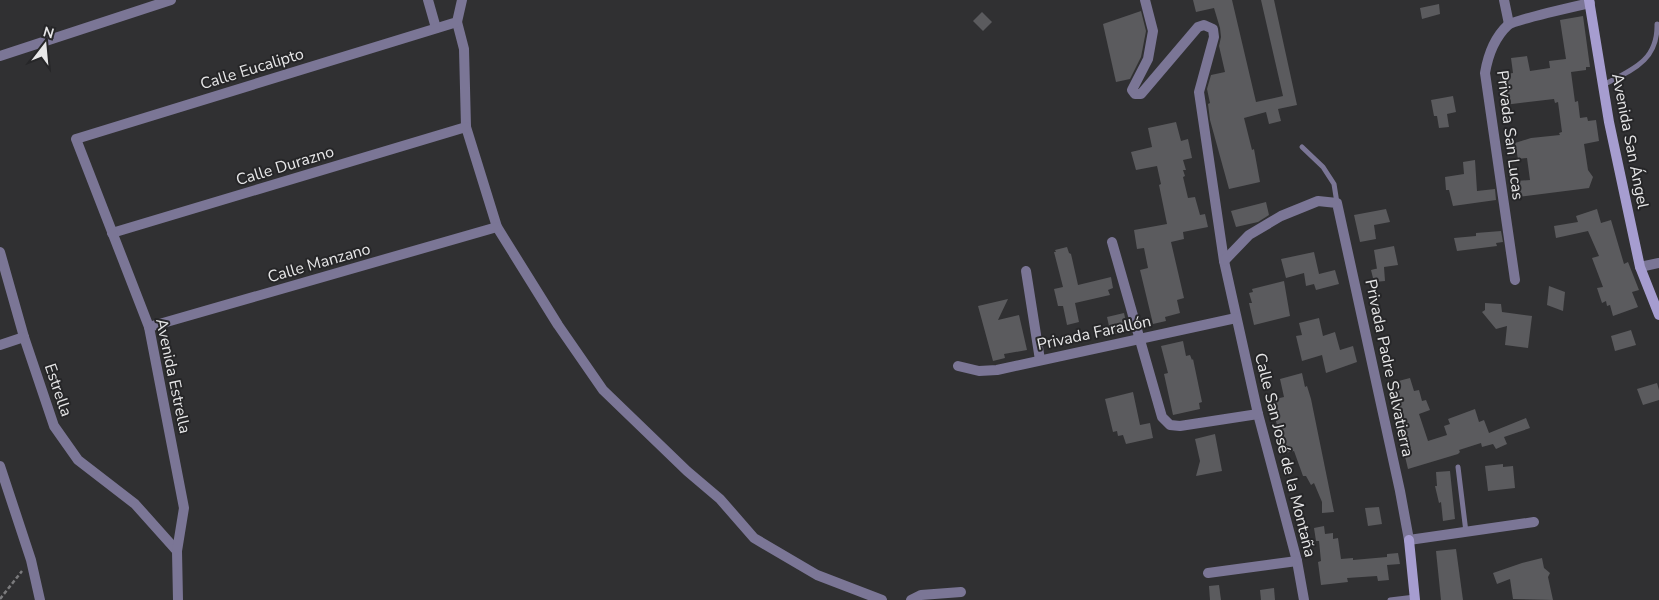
<svg xmlns="http://www.w3.org/2000/svg" width="1659" height="600" font-family="'Nunito Sans',sans-serif">
<style>
.building{fill:#5b5b5e}
.lines{fill:none;stroke-linecap:round;stroke-linejoin:round}
.path{stroke:#7b7b7d;stroke-width:2.5;stroke-dasharray:4 2.5;stroke-linecap:butt}
.lane{stroke:#7b7696;stroke-width:5}
.street{stroke:#7b7696;stroke-width:10}
.secondary{stroke:#a69dd0;stroke-width:10}
.labels{text-anchor:middle;dominant-baseline:central;stroke-width:4;stroke-linejoin:round;paint-order:stroke}
.street-label{font-size:16px;fill:#e7e7e8;stroke:#262628}
</style>
<rect width="100%" height="100%" fill="#303032"/>
<g class="building">
<polygon points="1193,0 1232,0 1256,102 1283,96 1261,0 1274,0 1297,105 1278,109 1281,121 1269,124 1266,112 1244,118 1252,150 1254,149 1260,182 1229,189 1210,120 1208,104 1210,103 1207,89 1211,75 1225,72 1219,46 1221,37 1220,28 1214,8 1196,12"/>
<polygon points="1439,4 1440,14 1422,19 1420,8"/>
<polygon points="1141,11 1146,31 1141,57 1130,79 1116,82 1103,24"/>
<polygon points="982,12 992,22 983,31 973,21"/>
<polygon points="1583,16 1590,67 1586,67 1586,70 1571,72 1575,102 1578,101 1580,118 1587,117 1588,121 1596,120 1599,141 1584,144 1588,170 1593,177 1589,188 1517,197 1515,181 1530,180 1527,158 1518,159 1515,143 1531,138 1560,135 1559,133 1562,132 1558,102 1555,103 1554,99 1504,105 1500,75 1513,73 1511,58 1527,56 1530,71 1550,68 1549,61 1566,59 1560,20"/>
<polygon points="1453,96 1456,112 1447,114 1449,127 1439,128 1437,116 1434,116 1431,100"/>
<polygon points="1176,122 1181,141 1188,139 1192,158 1183,160 1186,170 1183,170 1185,176 1183,177 1188,198 1195,197 1200,215 1205,214 1208,227 1183,232 1184,239 1171,242 1184,298 1177,300 1180,313 1165,317 1166,321 1153,324 1140,270 1148,268 1144,248 1137,249 1134,230 1167,224 1159,185 1161,184 1157,166 1136,170 1131,152 1152,147 1148,128"/>
<polygon points="1475,160 1477,191 1495,189 1496,200 1453,206 1449,190 1446,190 1445,177 1464,174 1463,162"/>
<polygon points="1266,202 1269,215 1258,222 1236,227 1231,211"/>
<polygon points="1386,209 1390,222 1374,225 1376,239 1360,242 1354,215"/>
<polygon points="1597,209 1601,223 1611,220 1624,264 1628,262 1639,290 1632,292 1638,307 1613,316 1610,305 1607,306 1606,301 1602,303 1597,288 1603,287 1592,258 1599,256 1588,231 1556,238 1554,226 1578,222 1576,216"/>
<polygon points="1501,231 1503,242 1496,243 1497,246 1457,251 1454,238 1476,236 1476,233"/>
<polygon points="1394,246 1398,265 1384,267 1385,281 1374,282 1371,270 1383,267 1377,269 1374,250"/>
<polygon points="1067,247 1069,253 1071,254 1078,285 1111,277 1113,288 1108,290 1110,295 1075,303 1079,322 1067,325 1063,306 1058,306 1054,289 1063,287 1054,252 1056,252 1055,250"/>
<polygon points="1314,252 1319,274 1335,270 1339,284 1316,290 1314,284 1306,286 1304,273 1286,278 1281,259"/>
<polygon points="1284,281 1290,316 1254,325 1249,303 1252,303 1249,293 1253,292 1252,289"/>
<polygon points="1549,286 1565,292 1563,311 1547,305"/>
<polygon points="1008,299 998,320 1019,315 1027,350 1004,354 1005,358 993,361 978,306"/>
<polygon points="1485,303 1501,304 1502,312 1532,316 1528,348 1505,345 1507,326 1496,329 1482,312 1485,310"/>
<polygon points="1124,313 1128,331 1111,335 1107,317"/>
<polygon points="1319,318 1323,336 1335,332 1340,350 1353,346 1357,362 1326,373 1322,355 1302,361 1296,336 1302,335 1299,323"/>
<polygon points="1631,330 1636,345 1615,351 1611,336"/>
<polygon points="1183,341 1186,356 1190,355 1192,360 1193,359 1202,402 1199,403 1200,409 1173,415 1164,374 1168,373 1161,346"/>
<polygon points="1302,373 1305,387 1307,386 1311,399 1334,512 1322,513 1322,502 1314,483 1311,485 1306,476 1303,476 1294,451 1285,453 1282,438 1280,438 1271,400 1284,397 1280,379"/>
<polygon points="1410,378 1414,391 1419,390 1422,401 1426,400 1430,410 1419,414 1428,441 1447,435 1444,426 1450,424 1448,419 1475,409 1479,422 1484,420 1489,433 1526,418 1530,428 1504,437 1507,444 1496,449 1493,444 1482,447 1481,443 1459,450 1460,452 1458,454 1408,469 1401,440 1404,439 1401,420 1391,383"/>
<polygon points="1657,383 1659,390 1659,400 1643,405 1637,389"/>
<polygon points="1133,392 1140,425 1150,423 1153,438 1126,444 1123,435 1118,436 1117,431 1113,432 1105,399"/>
<polygon points="1215,434 1222,471 1196,476 1200,461 1195,439"/>
<polygon points="1503,464 1503,467 1513,466 1515,488 1488,491 1485,466"/>
<polygon points="1450,471 1455,519 1443,521 1441,502 1439,503 1435,486 1437,486 1436,472"/>
<polygon points="1379,507 1382,524 1368,526 1365,508"/>
<polygon points="1324,526 1325,534 1333,533 1333,539 1338,538 1341,559 1353,558 1353,560 1387,557 1387,554 1398,553 1400,564 1387,565 1389,580 1378,581 1377,576 1347,578 1348,582 1321,585 1318,562 1321,561 1319,541 1316,541 1314,528"/>
<polygon points="1456,549 1463,600 1441,600 1436,551"/>
<polygon points="1542,558 1544,568 1550,573 1548,577 1553,600 1513,599 1510,579 1497,584 1493,573 1522,563"/>
<polygon points="1219,585 1221,600 1210,600 1209,586"/>
<polygon points="1274,588 1275,600 1261,600 1260,590"/>
</g>
<g class="lines">
<polyline class="path" points="0,599 22,571"/>
<g class="lane">
<path d="M1603 85C1632 70 1658 61 1657 24"/>
<polyline points="1302,147 1323,167 1334,184 1337,203"/>
<polyline points="1458,467 1466,532"/>
<polyline points="1390,600 1415,597"/>
</g>
<g class="street">
<polyline points="428,0 436,28"/>
<polyline points="1145,0 1153,31 1148,59 1132,90 1135,94 1141,94 1198,27 1204,25 1213,29 1214,37 1199,92 1224,261 1258,414 1297,561 1304,600"/>
<polyline points="1504,0 1509,24"/>
<polyline points="457,22 464,49 466,127 497,227 558,325 603,390 687,471 720,499 754,538 817,575 882,600"/>
<polyline points="0,56 171,0"/>
<polyline points="112,233 466,127"/>
<polyline points="1112,242 1162,417 1170,425 1180,426 1258,414"/>
<polyline points="0,252 24,337 54,426 78,460 135,504 177,551"/>
<polyline points="1224,261 1249,235 1281,216 1318,201 1337,203 1400,491 1409,540 1534,522"/>
<polyline points="1640,267 1659,263"/>
<polyline points="1026,271 1040,360"/>
<path d="M1515 280 1485 73C1488 55 1494 38 1508 25 1514 20 1577 6 1590 3"/>
<polyline points="149,327 497,227"/>
<polyline points="0,345 24,337"/>
<polyline points="958,366 979,371 997,370 1236,318"/>
<polyline points="0,466 31,560 40,600"/>
<polyline points="1208,573 1297,561"/>
<polyline points="178,600 177,551 184,508 149,327 76,139 457,22 462,0"/>
<polyline points="911,600 921,595 961,592"/>
</g>
<g class="secondary">
<polyline points="1589,0 1609,122 1640,267 1659,315"/>
<polyline points="1409,540 1415,600"/>
</g>
</g>
<g class="labels">
<g class="street-label">
<text transform="translate(252 69) rotate(-17)">Calle Eucalipto</text>
<text transform="translate(1510 135) rotate(83)">Privada San Lucas</text>
<text transform="translate(1630 141) rotate(79)">Avenida San Ángel</text>
<text transform="translate(285 166) rotate(-17)">Calle Durazno</text>
<text transform="translate(319 263) rotate(-16)">Calle Manzano</text>
<text transform="translate(1094 333) rotate(-12)">Privada Farallón</text>
<text transform="translate(1389 368) rotate(78)">Privada Padre Salvatierra</text>
<text transform="translate(173 376) rotate(78)">Avenida Estrella</text>
<text transform="translate(58 390) rotate(71)">Estrella</text>
<text transform="translate(1285 455) rotate(76)">Calle San José de la Montaña</text>
</g>
</g>
<g transform="translate(45 45) rotate(16)" stroke="#262628" stroke-width="4" paint-order="stroke">
<path d="M0-4L9 19L0 12L-9 19Z" fill="#e7e7e8"/>
<text y="-8" font-size="14" font-weight="bold" text-anchor="middle" fill="#e7e7e8">N</text>
</g>
</svg>
